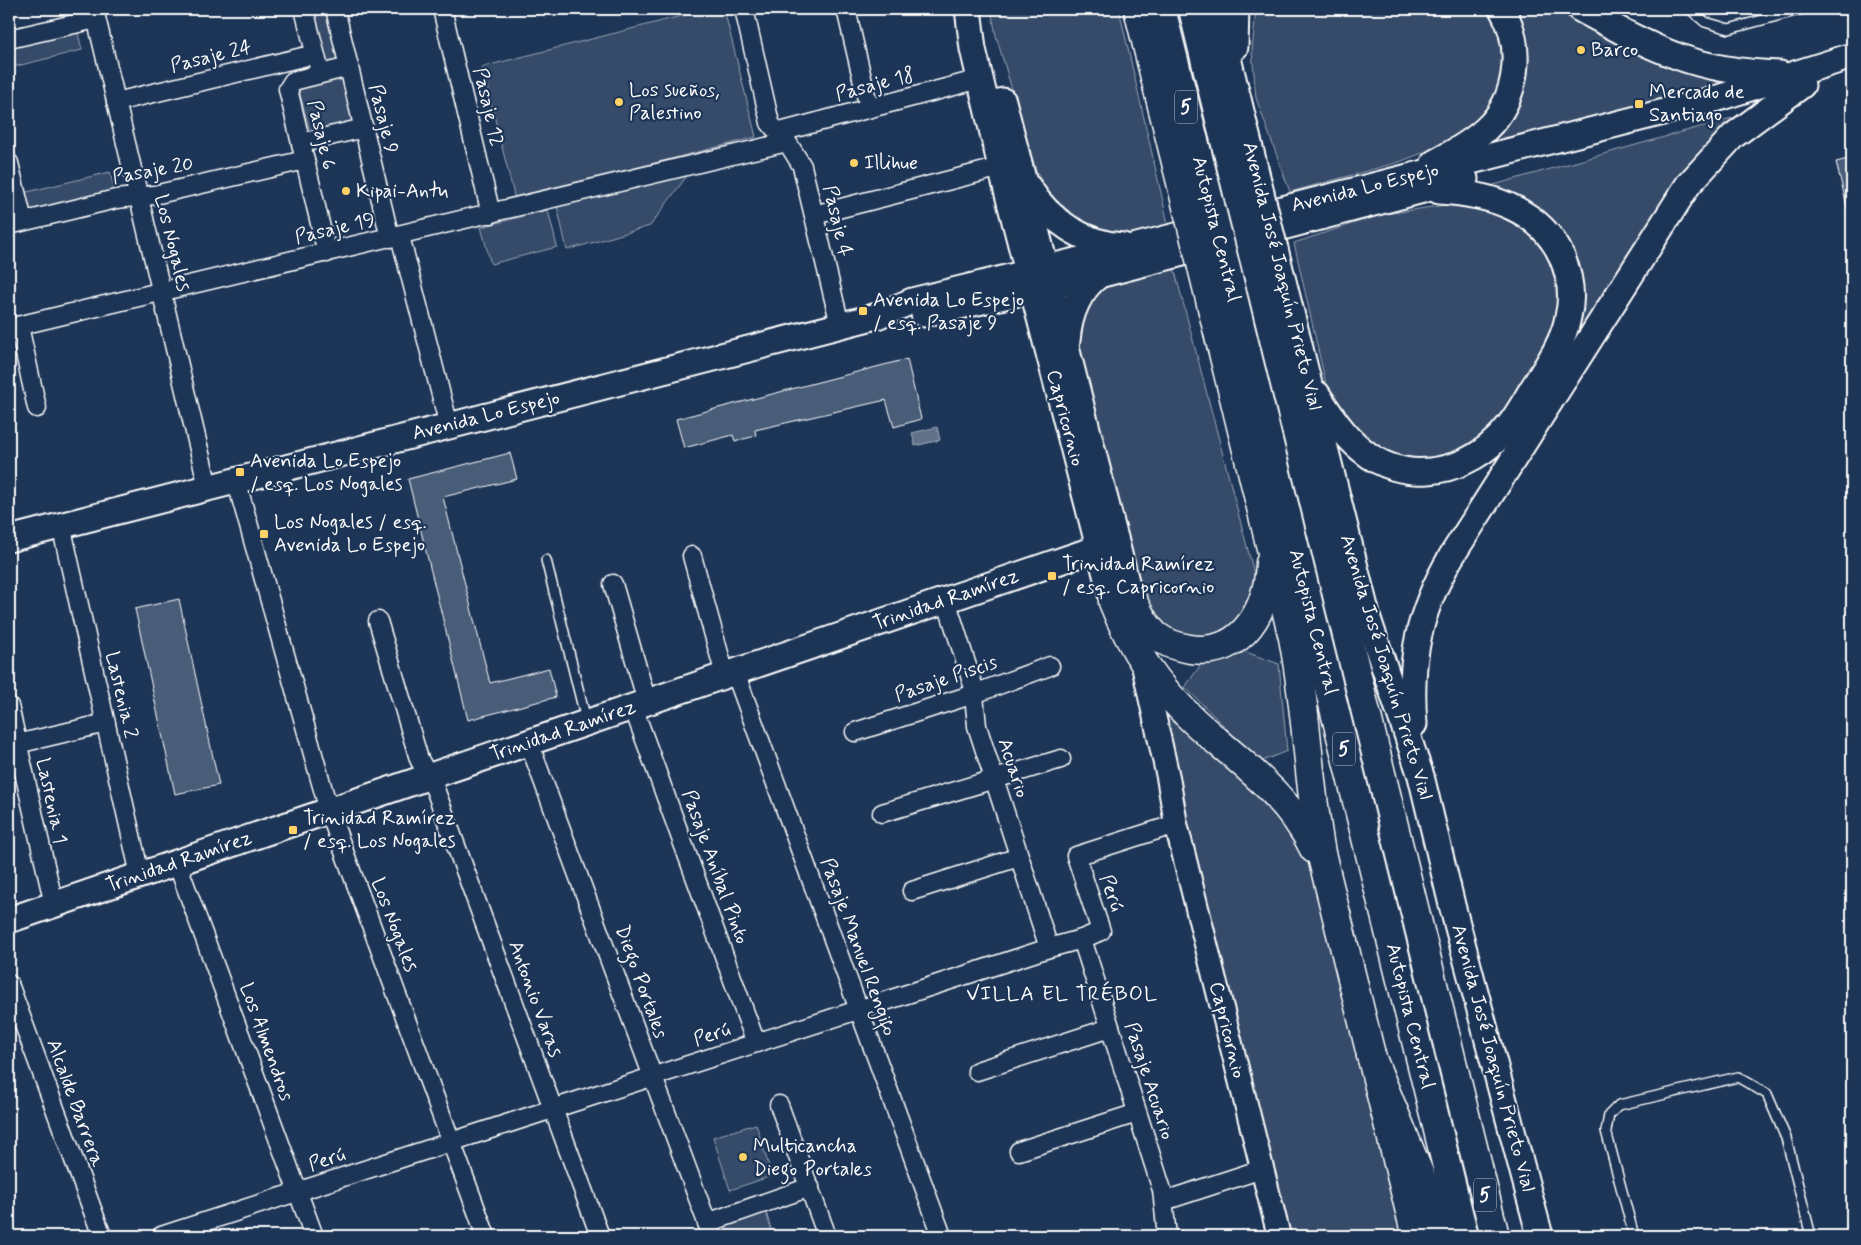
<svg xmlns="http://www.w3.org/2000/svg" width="1861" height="1245" font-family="Mynerve,sans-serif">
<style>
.green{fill:#364b69;stroke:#9aa5b4}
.water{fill:#617289;stroke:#a0aab8}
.building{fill:#4a5d79;stroke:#fff}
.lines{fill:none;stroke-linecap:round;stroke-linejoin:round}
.service-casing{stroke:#fff;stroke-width:12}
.minor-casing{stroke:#fff;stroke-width:21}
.tertiary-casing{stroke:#fff;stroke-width:26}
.secondary-casing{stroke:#fff;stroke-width:29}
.primary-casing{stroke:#fff;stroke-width:31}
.motorway-casing{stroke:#fff;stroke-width:31}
.service{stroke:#1d3557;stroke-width:9}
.minor{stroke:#1d3557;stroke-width:18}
.tertiary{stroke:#1d3557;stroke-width:22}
.secondary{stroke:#1d3557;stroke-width:25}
.primary{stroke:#1d3557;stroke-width:28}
.motorway{stroke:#1d3557;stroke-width:28}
.secondary-bridge-casing{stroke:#fff;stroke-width:29;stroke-linecap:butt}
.primary-bridge-casing{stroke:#fff;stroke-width:31;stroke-linecap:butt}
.motorway-bridge-casing{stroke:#fff;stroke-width:31;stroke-linecap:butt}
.secondary-bridge{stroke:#1d3557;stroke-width:25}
.primary-bridge{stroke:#1d3557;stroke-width:28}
.motorway-bridge{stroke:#1d3557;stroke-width:28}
.poi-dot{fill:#ffd166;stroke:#1d3557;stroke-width:2}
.labels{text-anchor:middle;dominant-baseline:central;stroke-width:4.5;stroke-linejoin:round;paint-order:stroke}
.shield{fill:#1d3557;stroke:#bbc2cd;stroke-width:1}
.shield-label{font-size:19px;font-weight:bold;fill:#fff}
.poi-label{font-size:20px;fill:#fff;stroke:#1d3557;text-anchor:start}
.street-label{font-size:20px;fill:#fff;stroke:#1d3557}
.neighbourhood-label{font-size:21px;letter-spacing:1px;fill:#fff;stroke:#1d3557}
</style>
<rect width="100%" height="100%" fill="#1d3557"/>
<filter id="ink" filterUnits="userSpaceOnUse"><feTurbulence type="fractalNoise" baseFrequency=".02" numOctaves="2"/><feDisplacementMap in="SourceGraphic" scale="10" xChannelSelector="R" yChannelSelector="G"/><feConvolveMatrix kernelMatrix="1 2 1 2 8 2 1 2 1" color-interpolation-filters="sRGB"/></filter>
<g filter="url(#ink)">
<g class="green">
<polygon points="309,9 329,9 342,63 324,67"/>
<polygon points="709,9 724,9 756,137 515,199 482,67"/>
<polygon points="991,9 1119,9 1169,228 1130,238 1081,229 1051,203 1036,170 996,36"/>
<polygon points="1256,9 1486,9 1501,35 1505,55 1498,91 1481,121 1446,144 1399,162 1290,192 1256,98 1252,51"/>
<polygon points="1514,9 1555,9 1734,90 1482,146 1494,136"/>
<polygon points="77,29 82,50 9,68 9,46"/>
<polygon points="344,74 356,126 311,135 298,87"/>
<polygon points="1739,116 1567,359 1578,308 1515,195 1490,186"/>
<polygon points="110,172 115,193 28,214 23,193"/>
<polygon points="689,173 650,226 567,250 557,206"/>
<polygon points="1452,204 1510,213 1549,251 1560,292 1555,330 1496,428 1458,456 1401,462 1355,434 1327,389 1294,243 1379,215"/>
<polygon points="548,210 557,247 491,264 481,227"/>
<polygon points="1173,264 1256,581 1249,613 1209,643 1144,620 1073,349 1074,324 1096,288"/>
<polygon points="1243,651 1279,664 1287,751 1260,762 1185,687 1202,663 1220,661"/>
<polygon points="1154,688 1304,842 1402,1236 1287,1236"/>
<polygon points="756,1124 772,1176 730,1190 713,1137"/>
<polygon points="766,1212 773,1236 724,1236 721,1227"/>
</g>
<polygon class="water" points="937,427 940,440 915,446 912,433"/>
<g class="building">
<polygon points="1852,158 1852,209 1848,210 1836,162"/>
<polygon points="907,359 921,419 894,427 886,400 755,430 756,436 735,441 733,435 684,448 676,419"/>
<polygon points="510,453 517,479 443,497 490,683 549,668 556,697 468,720 408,479"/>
<polygon points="179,599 219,785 175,794 135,609"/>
</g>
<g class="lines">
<defs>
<g id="service">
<polyline points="1690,9 1705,22 1729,29 1803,9"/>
<polyline points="546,560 586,720"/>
<polyline points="1634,1236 1606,1131 1609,1115 1619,1105 1738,1077 1767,1094 1786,1138 1811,1236"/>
</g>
<g id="minor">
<polyline points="94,9 208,487"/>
<polyline points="304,9 318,64"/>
<polyline points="335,9 390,238"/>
<polyline points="442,9 491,214"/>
<polyline points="744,9 770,123 774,128 780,132"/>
<polyline points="846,9 869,108"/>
<polyline points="9,39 96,19"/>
<polyline points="116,102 315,54"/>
<polyline points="780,132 980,79"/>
<polyline points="781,132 802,166 840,325"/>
<polyline points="301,143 364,128"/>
<polyline points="9,163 23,221"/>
<polyline points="814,215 1001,167"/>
<polyline points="9,225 116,199 154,195 305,160"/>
<polyline points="400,236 449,426"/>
<polyline points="327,253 288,89 293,81 349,67"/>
<polyline points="19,326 37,408"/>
<polyline points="9,328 787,142"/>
<polyline points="236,480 329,811 486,1236"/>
<polyline points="61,525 140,875"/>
<polyline points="692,556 725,675"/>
<polyline points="613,584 647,702"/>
<polyline points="946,600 973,685 977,726 1049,948"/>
<polyline points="378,621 419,759 435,789 600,1236"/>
<polyline points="735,672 942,1236"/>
<polyline points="9,706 54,905"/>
<polyline points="633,707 756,1043"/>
<polyline points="855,732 974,694 1050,666"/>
<polyline points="529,743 712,1236"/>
<polyline points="17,744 106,723"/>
<polyline points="882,813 1061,759"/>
<polyline points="177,863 314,1236"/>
<polyline points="912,891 1019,857"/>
<polyline points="1082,939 1162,1190 1167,1236"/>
<polyline points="9,984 102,1236"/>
<polyline points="977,1071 1110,1028"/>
<polyline points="779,1105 827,1236"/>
<polyline points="1019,1151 1137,1113"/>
<polyline points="1164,1201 1262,1169"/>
<polyline points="707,1223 810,1187"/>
<polyline points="161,1236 1049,948 1082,939 1101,931 1076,856 1176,824"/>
</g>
<polyline id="tertiary" points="1142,661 1168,777 1176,824 1279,1236"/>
<g id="secondary">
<polyline points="968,9 973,49 1001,167 1113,602"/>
<polyline points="1216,9 1261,193"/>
<path d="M1580 9C1610 25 1641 43 1674 55 1707 68 1745 73 1780 74"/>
<polyline points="1235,47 1236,9"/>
<polyline points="1003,101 1129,593"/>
<path d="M1434 163C1452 153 1471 143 1486 129 1518 99 1524 47 1502 9"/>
<path d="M1029 188C1049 220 1084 244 1123 246"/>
<polyline points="1275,249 1368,619 1421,776 1452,905 1540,1236"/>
<polyline points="924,314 1099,275 1465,179"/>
<path d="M1067 341C1069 316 1078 291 1099 275"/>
<path d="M1317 394C1330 414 1343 435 1362 450 1402 484 1460 475 1496 440 1511 426 1521 408 1531 391 1546 367 1563 344 1568 317 1573 297 1570 276 1562 257 1540 208 1489 194 1439 191"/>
<polyline points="9,539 877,316 912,301 1133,247 1715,99 1852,56"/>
<path d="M1414 724C1409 660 1418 613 1451 557L1688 185 1733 136 1802 85"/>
<polyline points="9,920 1098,548 1115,538"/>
</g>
<g id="primary">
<polyline points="1138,9 1188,211"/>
<path d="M1202 267 1293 638C1307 709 1308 782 1321 853L1416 1236"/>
<path d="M1129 593C1136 608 1143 623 1155 635 1165 643 1178 647 1190 649 1243 657 1268 608 1270 563"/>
<path d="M1113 602C1132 650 1156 685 1194 721 1238 761 1287 793 1314 849"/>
</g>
<g id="motorway">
<polyline points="1161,9 1210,205"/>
<polyline points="1193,9 1239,198"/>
<polyline points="1253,254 1495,1236"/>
<polyline points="1224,261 1464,1236"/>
<polyline points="1371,1056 1445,1236"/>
</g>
</defs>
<use href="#service" class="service-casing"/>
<use href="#minor" class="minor-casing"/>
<use href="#tertiary" class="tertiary-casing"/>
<use href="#secondary" class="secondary-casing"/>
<use href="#primary" class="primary-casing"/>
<use href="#motorway" class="motorway-casing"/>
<use href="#service" class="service"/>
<use href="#minor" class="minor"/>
<use href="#tertiary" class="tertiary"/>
<use href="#secondary" class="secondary"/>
<use href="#primary" class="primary"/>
<use href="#motorway" class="motorway"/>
<defs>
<polyline id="secondary-bridge" points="1261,193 1275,249"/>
<polyline id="primary-bridge" points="1188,211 1202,267"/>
<g id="motorway-bridge">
<polyline points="1239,198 1253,254"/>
<polyline points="1210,205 1224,261"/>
</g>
</defs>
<use href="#secondary-bridge" class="secondary-bridge-casing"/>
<use href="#primary-bridge" class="primary-bridge-casing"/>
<use href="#motorway-bridge" class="motorway-bridge-casing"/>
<use href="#secondary-bridge" class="secondary-bridge"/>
<use href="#primary-bridge" class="primary-bridge"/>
<use href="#motorway-bridge" class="motorway-bridge"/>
</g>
</g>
<g class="poi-dot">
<circle cx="1581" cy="50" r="5"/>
<circle cx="619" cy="102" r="5"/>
<rect x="1634" y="99" width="10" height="10" rx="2.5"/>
<circle cx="854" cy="163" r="5"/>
<circle cx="346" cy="191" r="5"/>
<rect x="858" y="306" width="10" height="10" rx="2.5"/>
<rect x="235" y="467" width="10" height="10" rx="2.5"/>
<rect x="259" y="529" width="10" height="10" rx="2.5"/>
<rect x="1047" y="571" width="10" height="10" rx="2.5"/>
<rect x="288" y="825" width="10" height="10" rx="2.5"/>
<circle cx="743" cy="1157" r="5"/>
</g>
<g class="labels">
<g class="shield">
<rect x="1175" y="90.5" width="22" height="33" rx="4"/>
<rect x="1333" y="732.5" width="22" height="33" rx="4"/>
<rect x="1474" y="1178.5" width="22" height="33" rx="4"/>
</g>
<g class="shield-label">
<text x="1186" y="107">5</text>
<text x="1344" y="749">5</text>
<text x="1485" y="1195">5</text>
</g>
<g class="poi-label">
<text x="1591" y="50">Barco</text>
<text x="629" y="90">Los sueños,<tspan x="629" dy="23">Palestino</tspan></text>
<text x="1649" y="92">Mercado de<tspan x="1649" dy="23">Santiago</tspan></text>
<text x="864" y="163">Illihue</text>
<text x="356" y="191">Kipai-Antu</text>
<text x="873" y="300">Avenida Lo Espejo<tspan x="873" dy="23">/ esq. Pasaje 9</tspan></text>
<text x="250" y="461">Avenida Lo Espejo<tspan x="250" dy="23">/ esq. Los Nogales</tspan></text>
<text x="274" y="522">Los Nogales / esq.<tspan x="274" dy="23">Avenida Lo Espejo</tspan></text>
<text x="1062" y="564">Trinidad Ramírez<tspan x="1062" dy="23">/ esq. Capricornio</tspan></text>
<text x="303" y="818">Trinidad Ramírez<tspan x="303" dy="23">/ esq. Los Nogales</tspan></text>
<text x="753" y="1146">Multicancha<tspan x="753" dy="23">Diego Portales</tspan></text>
</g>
<g class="street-label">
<text transform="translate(211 57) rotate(-14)">Pasaje 24</text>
<text transform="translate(875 85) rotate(-15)">Pasaje 18</text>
<text transform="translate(488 107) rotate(77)">Pasaje 12</text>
<text transform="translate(383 119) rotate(76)">Pasaje 9</text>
<text transform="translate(321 135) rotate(77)">Pasaje 6</text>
<text transform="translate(153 171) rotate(-10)">Pasaje 20</text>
<text transform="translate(1365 188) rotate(-14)">Avenida Lo Espejo</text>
<text transform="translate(837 221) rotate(77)">Pasaje 4</text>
<text transform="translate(335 229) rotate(-13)">Pasaje 19</text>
<text transform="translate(1216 229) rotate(76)">Autopista Central</text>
<text transform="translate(172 243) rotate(76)">Los Nogales</text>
<text transform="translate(1282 276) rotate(76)">Avenida José Joaquín Prieto Vial</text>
<text transform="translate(486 416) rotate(-14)">Avenida Lo Espejo</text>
<text transform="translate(1065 418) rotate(75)">Capricornio</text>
<text transform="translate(946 600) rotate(-19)">Trinidad Ramírez</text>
<text transform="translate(1313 622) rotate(76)">Autopista Central</text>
<text transform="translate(1386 667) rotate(73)">Avenida José Joaquín Prieto Vial</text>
<text transform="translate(946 679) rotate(-19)">Pasaje Piscis</text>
<text transform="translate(121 695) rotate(77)">Lastenia 2</text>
<text transform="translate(563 731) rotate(-19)">Trinidad Ramírez</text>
<text transform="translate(1013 768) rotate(72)">Acuario</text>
<text transform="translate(51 801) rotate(78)">Lastenia 1</text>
<text transform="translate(179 862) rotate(-19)">Trinidad Ramírez</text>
<text transform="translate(715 867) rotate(70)">Pasaje Aníbal Pinto</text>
<text transform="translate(1111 893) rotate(71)">Perú</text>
<text transform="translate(394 925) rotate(69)">Los Nogales</text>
<text transform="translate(858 947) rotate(70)">Pasaje Manuel Rengifo</text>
<text transform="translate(641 982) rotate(70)">Diego Portales</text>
<text transform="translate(535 999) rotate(70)">Antonio Varas</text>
<text transform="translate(1410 1016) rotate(76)">Autopista Central</text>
<text transform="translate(1227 1030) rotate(76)">Capricornio</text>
<text transform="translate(712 1035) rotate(-18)">Perú</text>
<text transform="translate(266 1042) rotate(70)">Los Almendros</text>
<text transform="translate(1493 1058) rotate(75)">Avenida José Joaquín Prieto Vial</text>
<text transform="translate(1149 1081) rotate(72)">Pasaje Acuario</text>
<text transform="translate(75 1103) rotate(70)">Alcalde Barrera</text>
<text transform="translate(327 1160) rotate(-18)">Perú</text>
</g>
<g class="neighbourhood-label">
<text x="1062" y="994">VILLA EL TRÉBOL</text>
</g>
</g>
<rect width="1861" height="1245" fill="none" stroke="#1d3557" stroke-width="30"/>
<rect x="15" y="15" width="1831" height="1215" fill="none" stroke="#fff" stroke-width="2" filter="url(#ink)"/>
</svg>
